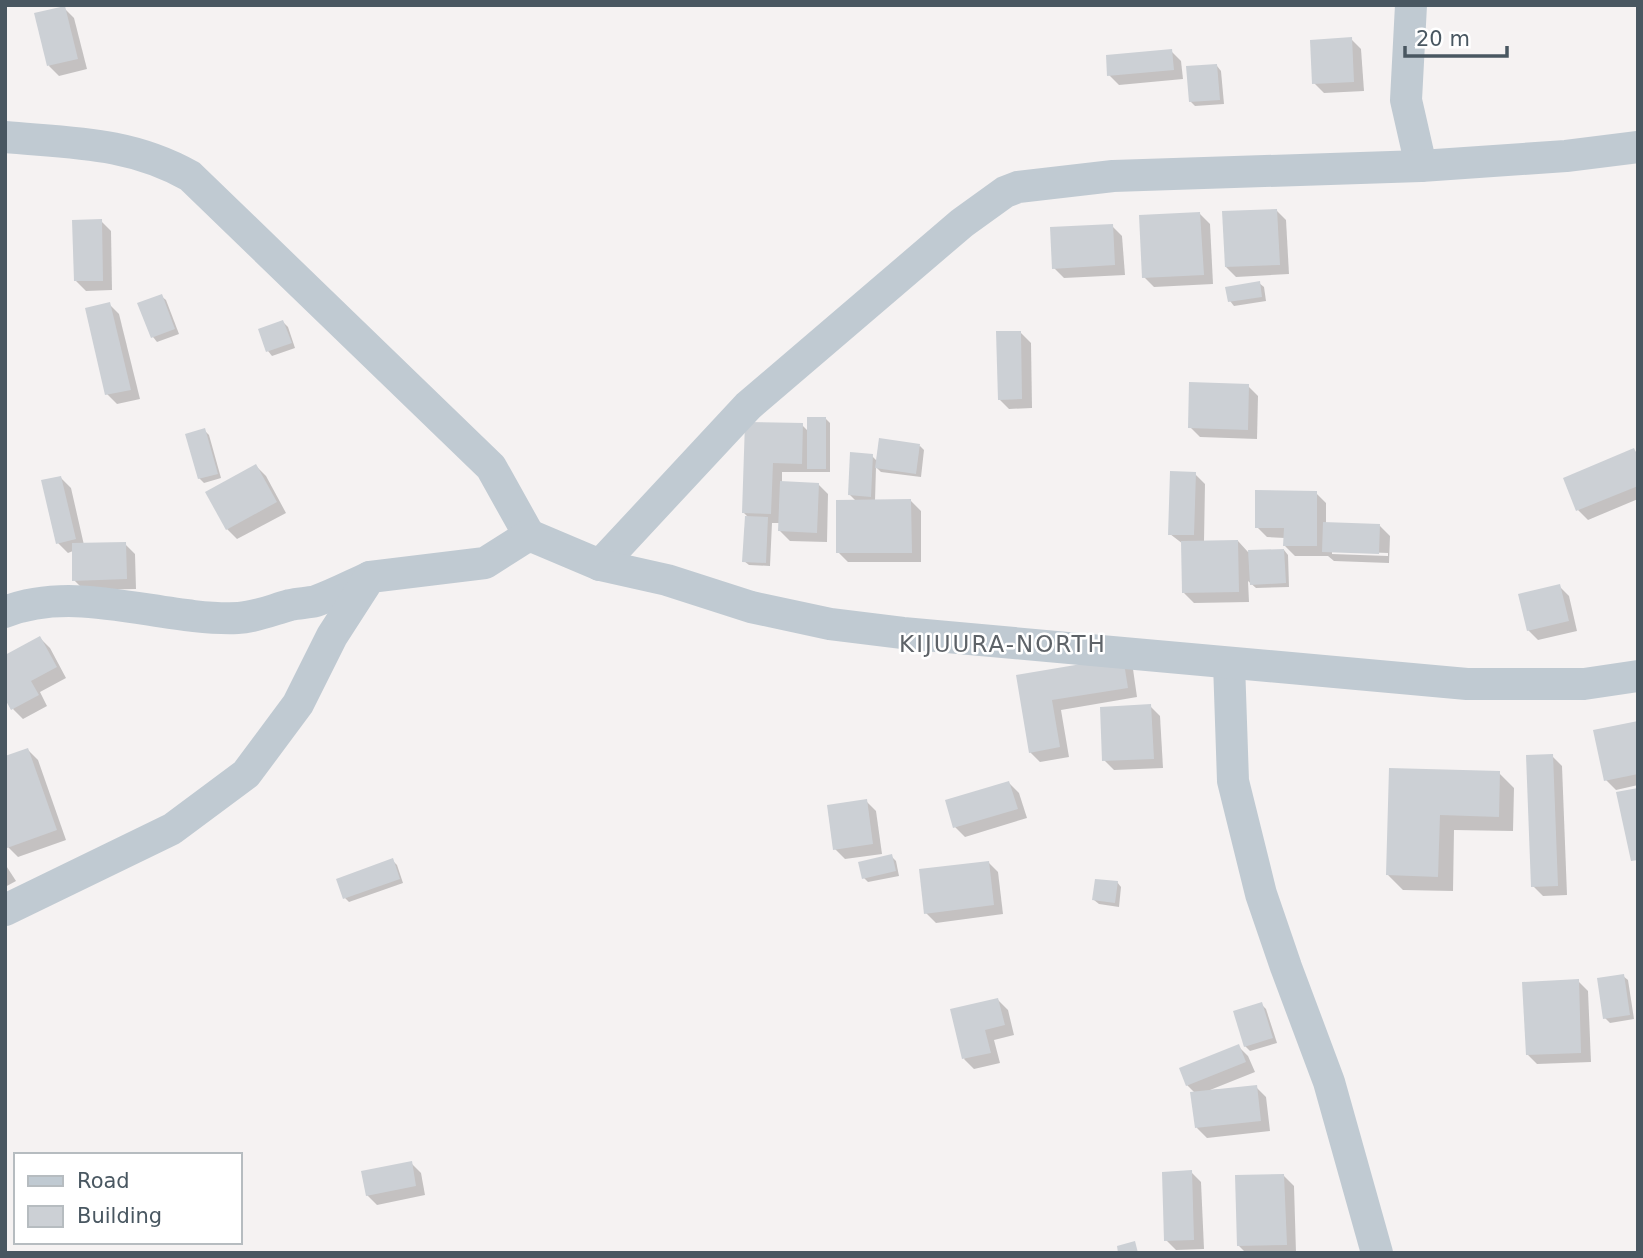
<svg xmlns="http://www.w3.org/2000/svg" width="1643" height="1258" font-family="'DejaVu Sans',sans-serif">
<style>
.shadow{fill:#0003;fill-rule:evenodd}
.building{fill:#ccd0d5}
.lines{fill:none;stroke-linecap:round;stroke-linejoin:round}
.minor{stroke:#c0cad2;stroke-width:32}
.labels{text-anchor:middle;dominant-baseline:central;stroke-width:5;stroke-linejoin:round;paint-order:stroke}
.quarter-label{font-size:23px;letter-spacing:2px;fill:#5e6368;stroke:#fff}
</style>
<rect width="100%" height="100%" fill="#f5f2f2"/>
<g class="shadow">
<polygon points="64,8 74,18 87,69 59,76 49,66"/>
<polygon points="1351,39 1361,49 1364,91 1324,93 1314,83"/>
<polygon points="1171,51 1181,61 1183,79 1119,85 1109,75"/>
<polygon points="1217,66 1221,71 1224,104 1195,106 1190,101"/>
<polygon points="1276,210 1286,220 1289,274 1236,277 1226,267"/>
<polygon points="1200,214 1210,224 1213,284 1154,287 1144,277"/>
<polygon points="101,221 111,231 112,290 86,291 76,281"/>
<polygon points="1112,226 1122,236 1125,275 1064,278 1054,268"/>
<polygon points="1259,283 1264,287 1266,301 1234,306 1230,301"/>
<polygon points="161,296 166,300 179,334 157,342 153,337"/>
<polygon points="109,304 119,314 140,399 117,404 107,394"/>
<polygon points="283,322 288,327 295,348 272,356 268,351"/>
<polygon points="1021,333 1031,343 1032,408 1009,409 999,399"/>
<polygon points="1248,386 1258,396 1257,439 1200,437 1190,427"/>
<polygon points="826,419 830,423 830,472 782,472 782,483 818,484 828,494 827,542 790,541 780,531 780,523 772,523 770,566 749,565 744,561 749,518 743,512 746,423 802,425 808,431"/>
<polygon points="204,430 209,435 221,478 204,483 199,478"/>
<polygon points="920,446 924,450 921,477 881,472 876,467 875,501 911,501 921,511 921,562 848,562 838,552 857,502 849,494 872,456 877,461"/>
<polygon points="1634,450 1638,455 1638,499 1588,520 1578,510"/>
<polygon points="256,466 266,476 286,513 237,539 227,529"/>
<polygon points="1195,474 1205,484 1204,542 1238,541 1248,552 1284,550 1288,555 1289,587 1256,588 1248,581 1249,602 1194,603 1184,593 1183,544 1170,534"/>
<polygon points="61,478 71,488 84,545 125,544 135,554 136,589 84,590 74,580 73,551 68,553 58,543"/>
<path d="M1316 493 1326 503V524L1380 526 1390 536 1389 563 1334 561 1328 556H1295L1285 546V538L1267 537 1257 527ZM1332 551 1388 553V556L1332 554Z"/>
<polygon points="1559,586 1569,596 1577,631 1538,640 1528,630"/>
<polygon points="40,638 50,648 66,678 40,692 47,706 23,719 13,709"/>
<polygon points="1123,659 1133,669 1137,697 1061,710 1069,757 1040,762 1030,752 1018,676"/>
<polygon points="1150,706 1160,716 1163,768 1114,770 1104,760"/>
<polygon points="1638,723 1638,785 1616,790 1606,780"/>
<polygon points="28,750 38,760 66,840 18,857 8,847 5,839 5,758"/>
<polygon points="1552,756 1562,766 1567,895 1543,896 1533,886"/>
<polygon points="1391,770 1499,773 1514,788 1513,831 1454,830 1453,891 1403,890 1388,875"/>
<polygon points="1009,783 1019,793 1027,818 965,837 955,827"/>
<polygon points="866,801 876,811 882,854 845,859 835,849"/>
<polygon points="891,856 896,861 899,876 868,882 864,878"/>
<polygon points="392,860 397,865 403,883 349,902 345,898"/>
<polygon points="988,862 998,872 1003,914 936,923 926,913"/>
<polygon points="5,864 16,881 5,887"/>
<polygon points="1117,882 1121,887 1119,907 1099,904 1094,900"/>
<polygon points="1623,976 1628,980 1634,1019 1610,1023 1605,1018"/>
<polygon points="1578,981 1588,991 1591,1062 1537,1064 1527,1054"/>
<polygon points="998,1000 1008,1010 1014,1035 994,1040 1000,1063 974,1069 964,1059"/>
<polygon points="1261,1004 1266,1009 1277,1043 1250,1051 1245,1046"/>
<polygon points="1238,1046 1248,1056 1255,1072 1210,1090 1256,1087 1266,1097 1270,1131 1207,1138 1197,1128 1195,1093 1187,1085"/>
<polygon points="411,1163 421,1173 425,1195 377,1205 367,1195"/>
<polygon points="1191,1172 1201,1182 1204,1249 1176,1250 1166,1240"/>
<polygon points="1284,1176 1294,1186 1296,1253 1246,1253 1238,1245"/>
</g>
<g class="building">
<polygon points="65,6 78,59 47,66 34,13"/>
<polygon points="1352,37 1354,82 1312,84 1310,40"/>
<polygon points="1172,49 1174,70 1107,76 1106,55"/>
<polygon points="1217,64 1220,100 1189,102 1186,66"/>
<polygon points="1277,209 1280,265 1225,267 1222,211"/>
<polygon points="1200,212 1204,275 1142,278 1139,215"/>
<polygon points="102,219 103,281 74,281 72,220"/>
<polygon points="1113,224 1115,265 1052,269 1050,227"/>
<polygon points="1260,281 1262,297 1228,302 1225,287"/>
<polygon points="162,294 175,329 151,338 137,303"/>
<polygon points="110,302 131,390 105,395 85,308"/>
<polygon points="283,320 292,343 266,352 258,329"/>
<polygon points="996,331 1021,331 1022,399 998,400"/>
<polygon points="1189,382 1249,384 1248,430 1188,428"/>
<rect x="807" y="417" width="19" height="52"/>
<polygon points="745,422 803,423 802,464 773,463 771,514 742,513"/>
<polygon points="205,428 218,474 198,479 185,434"/>
<polygon points="879,438 920,444 916,474 875,468"/>
<polygon points="1634,448 1638,457 1638,486 1576,511 1563,478"/>
<polygon points="850,452 873,454 871,497 848,495"/>
<polygon points="256,464 277,502 226,530 205,492"/>
<polygon points="1170,471 1196,472 1194,535 1168,535"/>
<polygon points="61,476 76,539 56,544 41,480"/>
<polygon points="780,481 819,483 817,533 778,531"/>
<polygon points="1255,490 1317,491 1317,546 1283,546 1284,528 1255,528"/>
<polygon points="911,499 912,553 836,553 836,500"/>
<polygon points="745,516 768,517 766,563 742,562"/>
<polygon points="1323,522 1380,524 1379,554 1322,552"/>
<polygon points="1238,540 1239,592 1182,593 1181,541"/>
<polygon points="126,542 127,579 72,581 72,543"/>
<polygon points="1284,549 1286,583 1250,585 1248,550"/>
<polygon points="1560,584 1569,621 1527,631 1518,594"/>
<polygon points="40,636 57,667 31,681 39,695 11,710 5,699 5,655"/>
<polygon points="1123,657 1128,688 1052,700 1060,747 1029,753 1016,675"/>
<polygon points="1151,704 1154,759 1102,761 1100,707"/>
<polygon points="1638,721 1638,774 1604,781 1593,730"/>
<polygon points="28,748 57,830 7,848 5,756"/>
<polygon points="1553,754 1558,886 1531,887 1526,755"/>
<polygon points="1389,768 1500,771 1499,817 1440,815 1438,877 1386,875"/>
<polygon points="1009,781 1018,809 953,828 945,800"/>
<polygon points="1638,788 1638,860 1631,861 1616,792"/>
<polygon points="867,799 873,844 833,850 827,805"/>
<polygon points="892,854 896,871 862,879 858,862"/>
<polygon points="393,858 400,879 343,899 336,879"/>
<polygon points="989,861 994,905 924,914 919,869"/>
<polygon points="1095,879 1118,881 1115,903 1092,900"/>
<polygon points="1624,974 1630,1015 1603,1019 1597,978"/>
<polygon points="1579,979 1581,1053 1526,1055 1522,982"/>
<polygon points="998,998 1005,1025 985,1030 991,1053 962,1059 950,1009"/>
<polygon points="1262,1002 1273,1038 1244,1047 1233,1011"/>
<polygon points="1239,1044 1246,1062 1186,1086 1179,1068"/>
<polygon points="1257,1085 1261,1121 1195,1128 1190,1092"/>
<polygon points="412,1161 416,1186 366,1196 361,1171"/>
<polygon points="1192,1170 1194,1240 1164,1241 1162,1172"/>
<polygon points="1284,1174 1287,1245 1237,1246 1235,1175"/>
<polygon points="1135,1241 1138,1253 1118,1253 1117,1246"/>
</g>
<g class="lines">
<g class="minor">
<polyline points="1411,5 1406,100 1421,166"/>
<path d="M5 137C72 143 130 142 190 176L491 467 529 535"/>
<polyline points="600,565 748,406 962,223 1005,192 1018,187 1113,176 1421,166 1566,156 1638,147"/>
<path d="M5 612C78 583 162 621 238 618 257 617 272 610 290 605 299 603 308 603 316 601 335 594 352 585 370 577"/>
<polyline points="1229,663 1233,781 1261,894 1286,967 1329,1082 1377,1253"/>
<polyline points="5,910 172,829 246,774 298,704 332,636 370,577 485,563 529,535 600,565 667,580 751,607 830,624 903,633 1467,684 1584,684 1638,676"/>
</g>
</g>
<g class="labels">
<g class="quarter-label">
<text x="1003" y="644">KIJUURA-NORTH</text>
</g>
</g>
<rect width="1643" height="1258" fill="none" stroke="#495761" stroke-width="14"/>
<rect x="14" y="1153" width="228" height="91" fill="#ffffff" stroke="#b6bcc0" stroke-width="2"/>
<rect x="28" y="1176" width="35" height="10" fill="#c0cad2" stroke="#b6bcc0" stroke-width="2"/>
<text x="77" y="1188" font-size="21" fill="#495761">Road</text>
<rect x="28" y="1206" width="35" height="21" fill="#ccd0d5" stroke="#b6bcc0" stroke-width="2"/>
<text x="77" y="1223" font-size="21" fill="#495761">Building</text>
<path d="M1405 46v10h102v-10" fill="none" stroke="#495761" stroke-width="3.5"/>
<text x="1416" y="46" font-size="21" fill="#495761" stroke="#ffffff" stroke-width="5" paint-order="stroke">20 m</text>
</svg>
